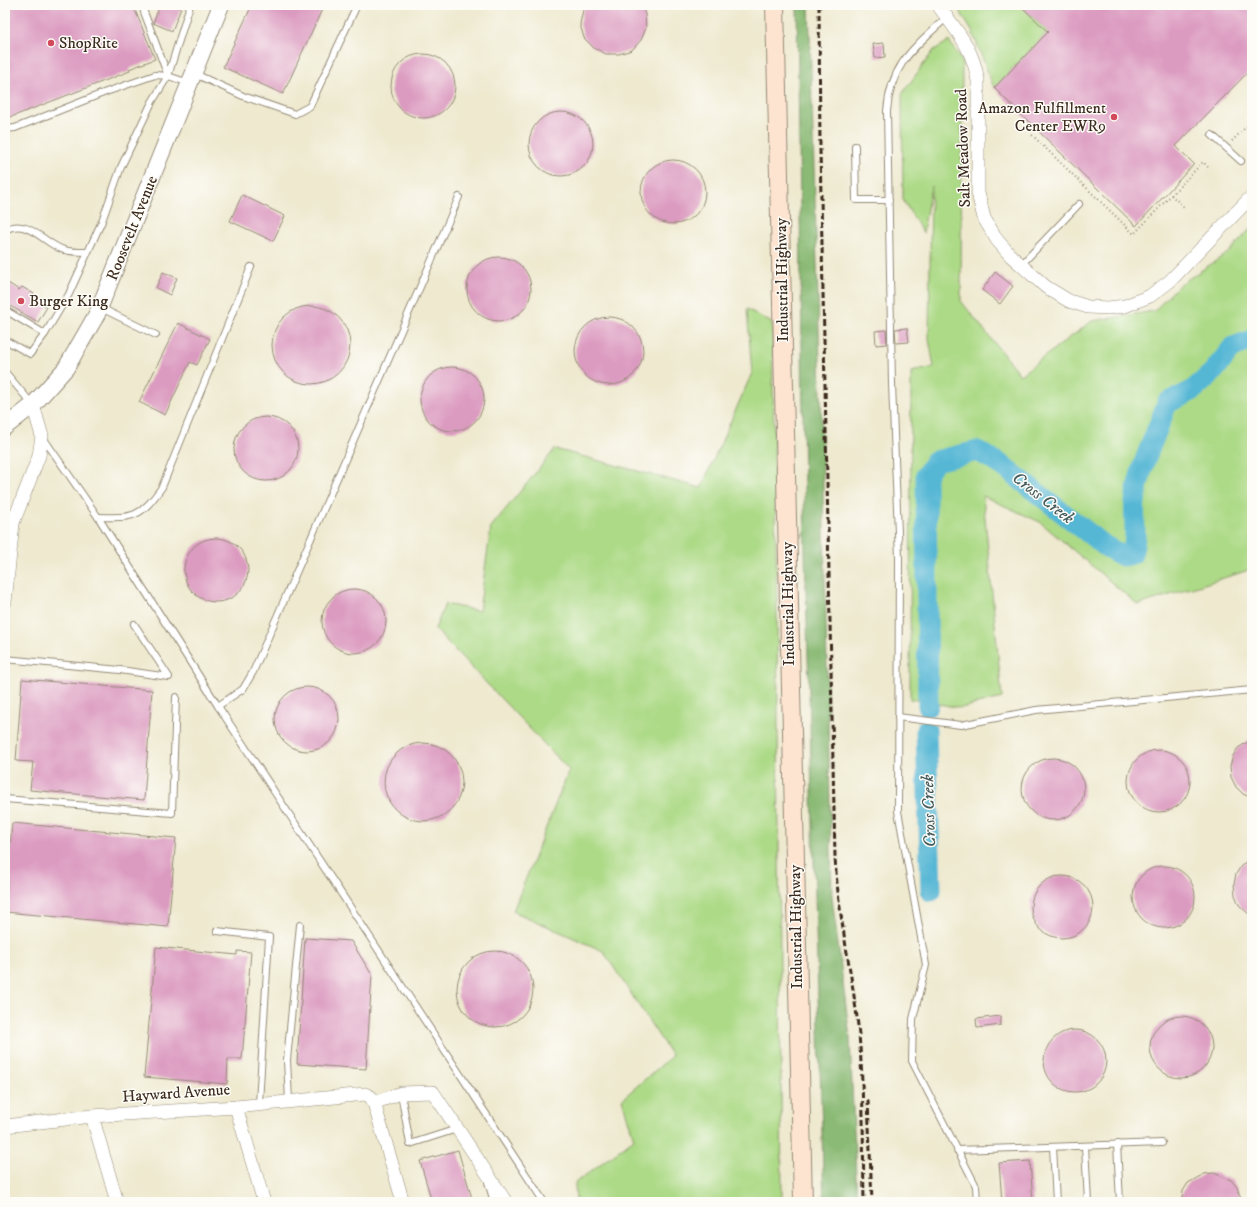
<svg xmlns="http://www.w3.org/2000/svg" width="1257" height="1207" font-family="'IM FELL DW Pica',serif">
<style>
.green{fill:#adda87;stroke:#748252}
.forest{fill:#8aba74;stroke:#627249}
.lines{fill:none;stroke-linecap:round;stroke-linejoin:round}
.river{stroke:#57b7d5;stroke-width:21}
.building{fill:#db9ac0}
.service-casing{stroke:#948a76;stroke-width:8}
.minor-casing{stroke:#948a76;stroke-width:14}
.tertiary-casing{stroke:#948a76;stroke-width:18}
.secondary-casing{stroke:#948a76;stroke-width:20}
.path{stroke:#948a76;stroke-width:2;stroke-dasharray:1 3;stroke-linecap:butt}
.service{stroke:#fff;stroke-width:6}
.minor{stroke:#fff;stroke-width:13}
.tertiary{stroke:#fff;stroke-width:16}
.secondary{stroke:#fde4d1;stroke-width:18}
.rail{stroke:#3b2a1e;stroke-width:3;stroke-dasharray:6 3;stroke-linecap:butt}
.poi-dot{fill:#d1495b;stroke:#fdfcf7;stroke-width:1.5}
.labels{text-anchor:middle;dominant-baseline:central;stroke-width:3;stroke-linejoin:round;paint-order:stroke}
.poi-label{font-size:16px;fill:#3b2a1e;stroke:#fdfcf7;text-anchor:start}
.street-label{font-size:16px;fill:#3b2a1e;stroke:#fdfcf7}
.water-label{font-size:17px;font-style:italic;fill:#455b5e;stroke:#fdfcf7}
</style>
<rect width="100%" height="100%" fill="#fdfcf7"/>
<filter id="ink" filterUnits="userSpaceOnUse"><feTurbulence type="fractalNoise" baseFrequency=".025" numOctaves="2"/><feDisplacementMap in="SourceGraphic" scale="8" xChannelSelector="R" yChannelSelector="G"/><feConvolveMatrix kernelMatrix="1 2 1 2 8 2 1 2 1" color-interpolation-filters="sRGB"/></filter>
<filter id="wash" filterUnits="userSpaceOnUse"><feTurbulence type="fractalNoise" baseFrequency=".012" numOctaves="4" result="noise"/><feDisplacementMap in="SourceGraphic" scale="16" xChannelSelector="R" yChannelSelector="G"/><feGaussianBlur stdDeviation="0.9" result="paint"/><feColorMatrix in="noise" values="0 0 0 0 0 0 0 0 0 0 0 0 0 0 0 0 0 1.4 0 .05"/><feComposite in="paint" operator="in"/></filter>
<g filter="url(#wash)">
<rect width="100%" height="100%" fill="#eee9cf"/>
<g class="green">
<polygon points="956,5 1020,5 1048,32 994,88 972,31"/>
<polygon points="949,41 962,61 961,301 1020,375 1092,321 1154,311 1179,285 1228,253 1252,227 1252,569 1138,605 1040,522 983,496 1002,698 961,708 910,699 911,372 934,367 929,339 931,186 923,233 903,200 902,94 934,50"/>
<polygon points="747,309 772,323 777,610 782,1202 576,1202 575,1183 634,1139 622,1099 672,1056 603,951 513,911 569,770 435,629 445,604 479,611 491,527 555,449 701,488 752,373"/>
</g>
<polygon class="forest" points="797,5 809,5 821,396 832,897 850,1038 857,1202 824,1202 805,553"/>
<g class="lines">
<g class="river">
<path d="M928 706 926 475 935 461 978 451 1003 466 1105 546 1123 556 1132 554C1138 536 1133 519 1135 502 1139 466 1156 436 1167 403L1192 391 1212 373 1233 347 1252 340"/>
<polyline points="926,730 931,891"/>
</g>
</g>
<g id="blocks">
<g class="building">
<polygon points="5,5 133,5 155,59 129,69 130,71 11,117 5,113"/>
<polygon points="160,5 174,5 181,8 172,31 153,23"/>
<polygon points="252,5 324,5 283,94 223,67"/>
<polygon points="586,5 641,5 645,14 646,28 641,40 632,50 619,54 606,54 594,48 584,38 580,24 583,10"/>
<polygon points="1020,5 1252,5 1252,68 1176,146 1194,164 1136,226 994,88 1048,32"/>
<polygon points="884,43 885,57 875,58 873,44"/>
<circle cx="423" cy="86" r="32"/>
<circle cx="561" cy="144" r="32"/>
<circle cx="673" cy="192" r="32"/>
<polygon points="242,195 285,216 273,241 230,221"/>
<circle cx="499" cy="289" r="32"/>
<polygon points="163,272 177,278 170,295 156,288"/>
<polygon points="995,272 1013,286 1000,304 982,290"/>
<polygon points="5,281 19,290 22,287 36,295 34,299 47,307 38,322 5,303"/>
<circle cx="311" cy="345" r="39"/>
<circle cx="609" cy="351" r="34"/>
<polygon points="178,323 210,339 197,365 190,362 165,415 139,402"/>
<polygon points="907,328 909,342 896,343 895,329"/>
<polygon points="886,330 887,344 876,345 875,331"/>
<circle cx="452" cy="399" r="32"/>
<circle cx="266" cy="449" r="32"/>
<circle cx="216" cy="570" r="32"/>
<circle cx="354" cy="621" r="32"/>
<polygon points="22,679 152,690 144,800 30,790 33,762 16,761"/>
<circle cx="307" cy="719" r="32"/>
<polygon points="1252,739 1252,798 1243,794 1236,787 1231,777 1230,766 1233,756 1238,748"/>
<circle cx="423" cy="782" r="39"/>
<circle cx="1159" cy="781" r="31"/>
<circle cx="1053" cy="789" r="31"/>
<polygon points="12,823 176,838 168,927 5,912"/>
<polygon points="1252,857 1252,917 1239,905 1235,895 1234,884 1236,874 1241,866"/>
<circle cx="1164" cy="897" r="31"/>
<circle cx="1062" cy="907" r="31"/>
<polygon points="305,938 351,941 372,975 366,1069 297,1064"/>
<polygon points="156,947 237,955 237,951 251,952 242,1059 228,1059 227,1084 144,1077"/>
<circle cx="495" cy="989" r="38"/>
<polygon points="1000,1016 1001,1025 977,1028 976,1019"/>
<circle cx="1181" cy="1047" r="31"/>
<circle cx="1075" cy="1061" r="31"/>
<polygon points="458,1150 473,1202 432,1202 420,1161"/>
<polygon points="1030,1161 1033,1202 1002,1202 999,1163"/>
<polygon points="1214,1173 1231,1180 1237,1187 1242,1202 1181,1202 1183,1191 1188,1183 1204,1174"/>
</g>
</g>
</g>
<g filter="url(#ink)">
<use href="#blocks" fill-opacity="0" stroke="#948a76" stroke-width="1"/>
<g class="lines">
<defs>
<g id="service">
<polyline points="143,5 144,12 168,76 190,5"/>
<path d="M947 17C914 48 891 63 887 111L892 384 899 558 898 811 926 965 913 1019 912 1061 976 1186 977 1202"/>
<polyline points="195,74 243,96 295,114 310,106 357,5"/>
<polyline points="5,129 15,128 106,92 155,75 168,76 189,83"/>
<polyline points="1212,135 1241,161"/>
<polyline points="855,146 856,200 889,200"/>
<path d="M5 230C28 217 44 244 64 250 71 252 80 252 87 252"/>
<polyline points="1021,265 1079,204"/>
<polyline points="101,308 156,335"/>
<polyline points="5,310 45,334"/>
<polyline points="5,340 30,354 45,334 69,294 102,221 121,167 152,102 168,76"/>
<polyline points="5,372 32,404"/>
<polyline points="44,439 98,517 218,706 243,689 253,672 459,197"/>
<path d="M98 517C134 518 140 518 162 487L251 267"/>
<polyline points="5,659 120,670 169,677 134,624"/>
<polyline points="218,706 544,1202"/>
<polyline points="898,717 961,725 1036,710 1252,690"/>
<polyline points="5,799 172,813 176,697"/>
<polyline points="217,931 269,937 259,1103"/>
<polyline points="401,1093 410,1144 457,1129"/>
<polyline points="289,1101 287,1060 300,925"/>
<polyline points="1117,1144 1120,1202"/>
<polyline points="1085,1146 1088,1202"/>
<polyline points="1053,1147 1056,1202"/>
<polyline points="957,1150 1162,1143"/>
<polyline points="488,1182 494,1202"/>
</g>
<g id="minor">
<path d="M938 5C957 32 973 47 978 81V193L984 218 997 240 1011 256 1046 287 1069 301 1088 307 1108 308 1125 306 1150 296 1170 281 1252 196"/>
<polyline points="5,602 13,523 39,456 42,436 33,405"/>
<polyline points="374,1103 401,1093 433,1092 506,1202"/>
<polyline points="236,1107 264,1202"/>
<polyline points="92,1116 117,1202"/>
<polyline points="5,1126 92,1116 236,1107 365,1094 371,1097 374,1103 403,1202"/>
</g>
<polyline id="tertiary" points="5,427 33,405 66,368 97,314 221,5"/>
<polyline id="secondary" points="775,5 803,1202"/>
</defs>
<use href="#service" class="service-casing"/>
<use href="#minor" class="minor-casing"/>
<use href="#tertiary" class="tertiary-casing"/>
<use href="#secondary" class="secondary-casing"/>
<g class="path">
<polyline points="1032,135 1134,234 1203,162 1208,167"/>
<polyline points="1232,141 1252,121"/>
<polyline points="1251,160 1252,161"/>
<polyline points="1171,195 1185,208"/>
</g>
<use href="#service" class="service"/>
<use href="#minor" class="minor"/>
<use href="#tertiary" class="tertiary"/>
<use href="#secondary" class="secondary"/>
<g class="rail">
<path d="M819 5 820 150 835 857C838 917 853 975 859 1035 864 1090 863 1146 864 1202"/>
<polyline points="868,1100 872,1202"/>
</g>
</g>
</g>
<g class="poi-dot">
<circle cx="51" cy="43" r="4"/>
<circle cx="1114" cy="117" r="4"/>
<circle cx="21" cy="301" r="4"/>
</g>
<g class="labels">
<g class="poi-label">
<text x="59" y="43">ShopRite</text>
<text x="1106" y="108" text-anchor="end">Amazon Fulfillment<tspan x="1106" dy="18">Center EWR9</tspan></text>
<text x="29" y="301">Burger King</text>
</g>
<g class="street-label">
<text transform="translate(963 148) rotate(-92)">Salt Meadow Road</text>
<text transform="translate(132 228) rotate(-68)">Roosevelt Avenue</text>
<text transform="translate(782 280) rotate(-91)">Industrial Highway</text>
<text transform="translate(788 604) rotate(-91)">Industrial Highway</text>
<text transform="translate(796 927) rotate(-91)">Industrial Highway</text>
<text transform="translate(176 1093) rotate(-4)">Hayward Avenue</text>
</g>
<g class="water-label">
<text transform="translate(1043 498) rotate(38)">Cross Creek</text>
<text transform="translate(929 811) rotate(-92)">Cross Creek</text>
</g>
</g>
<rect width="1257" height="1207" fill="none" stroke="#fdfcf7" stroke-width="20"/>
</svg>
